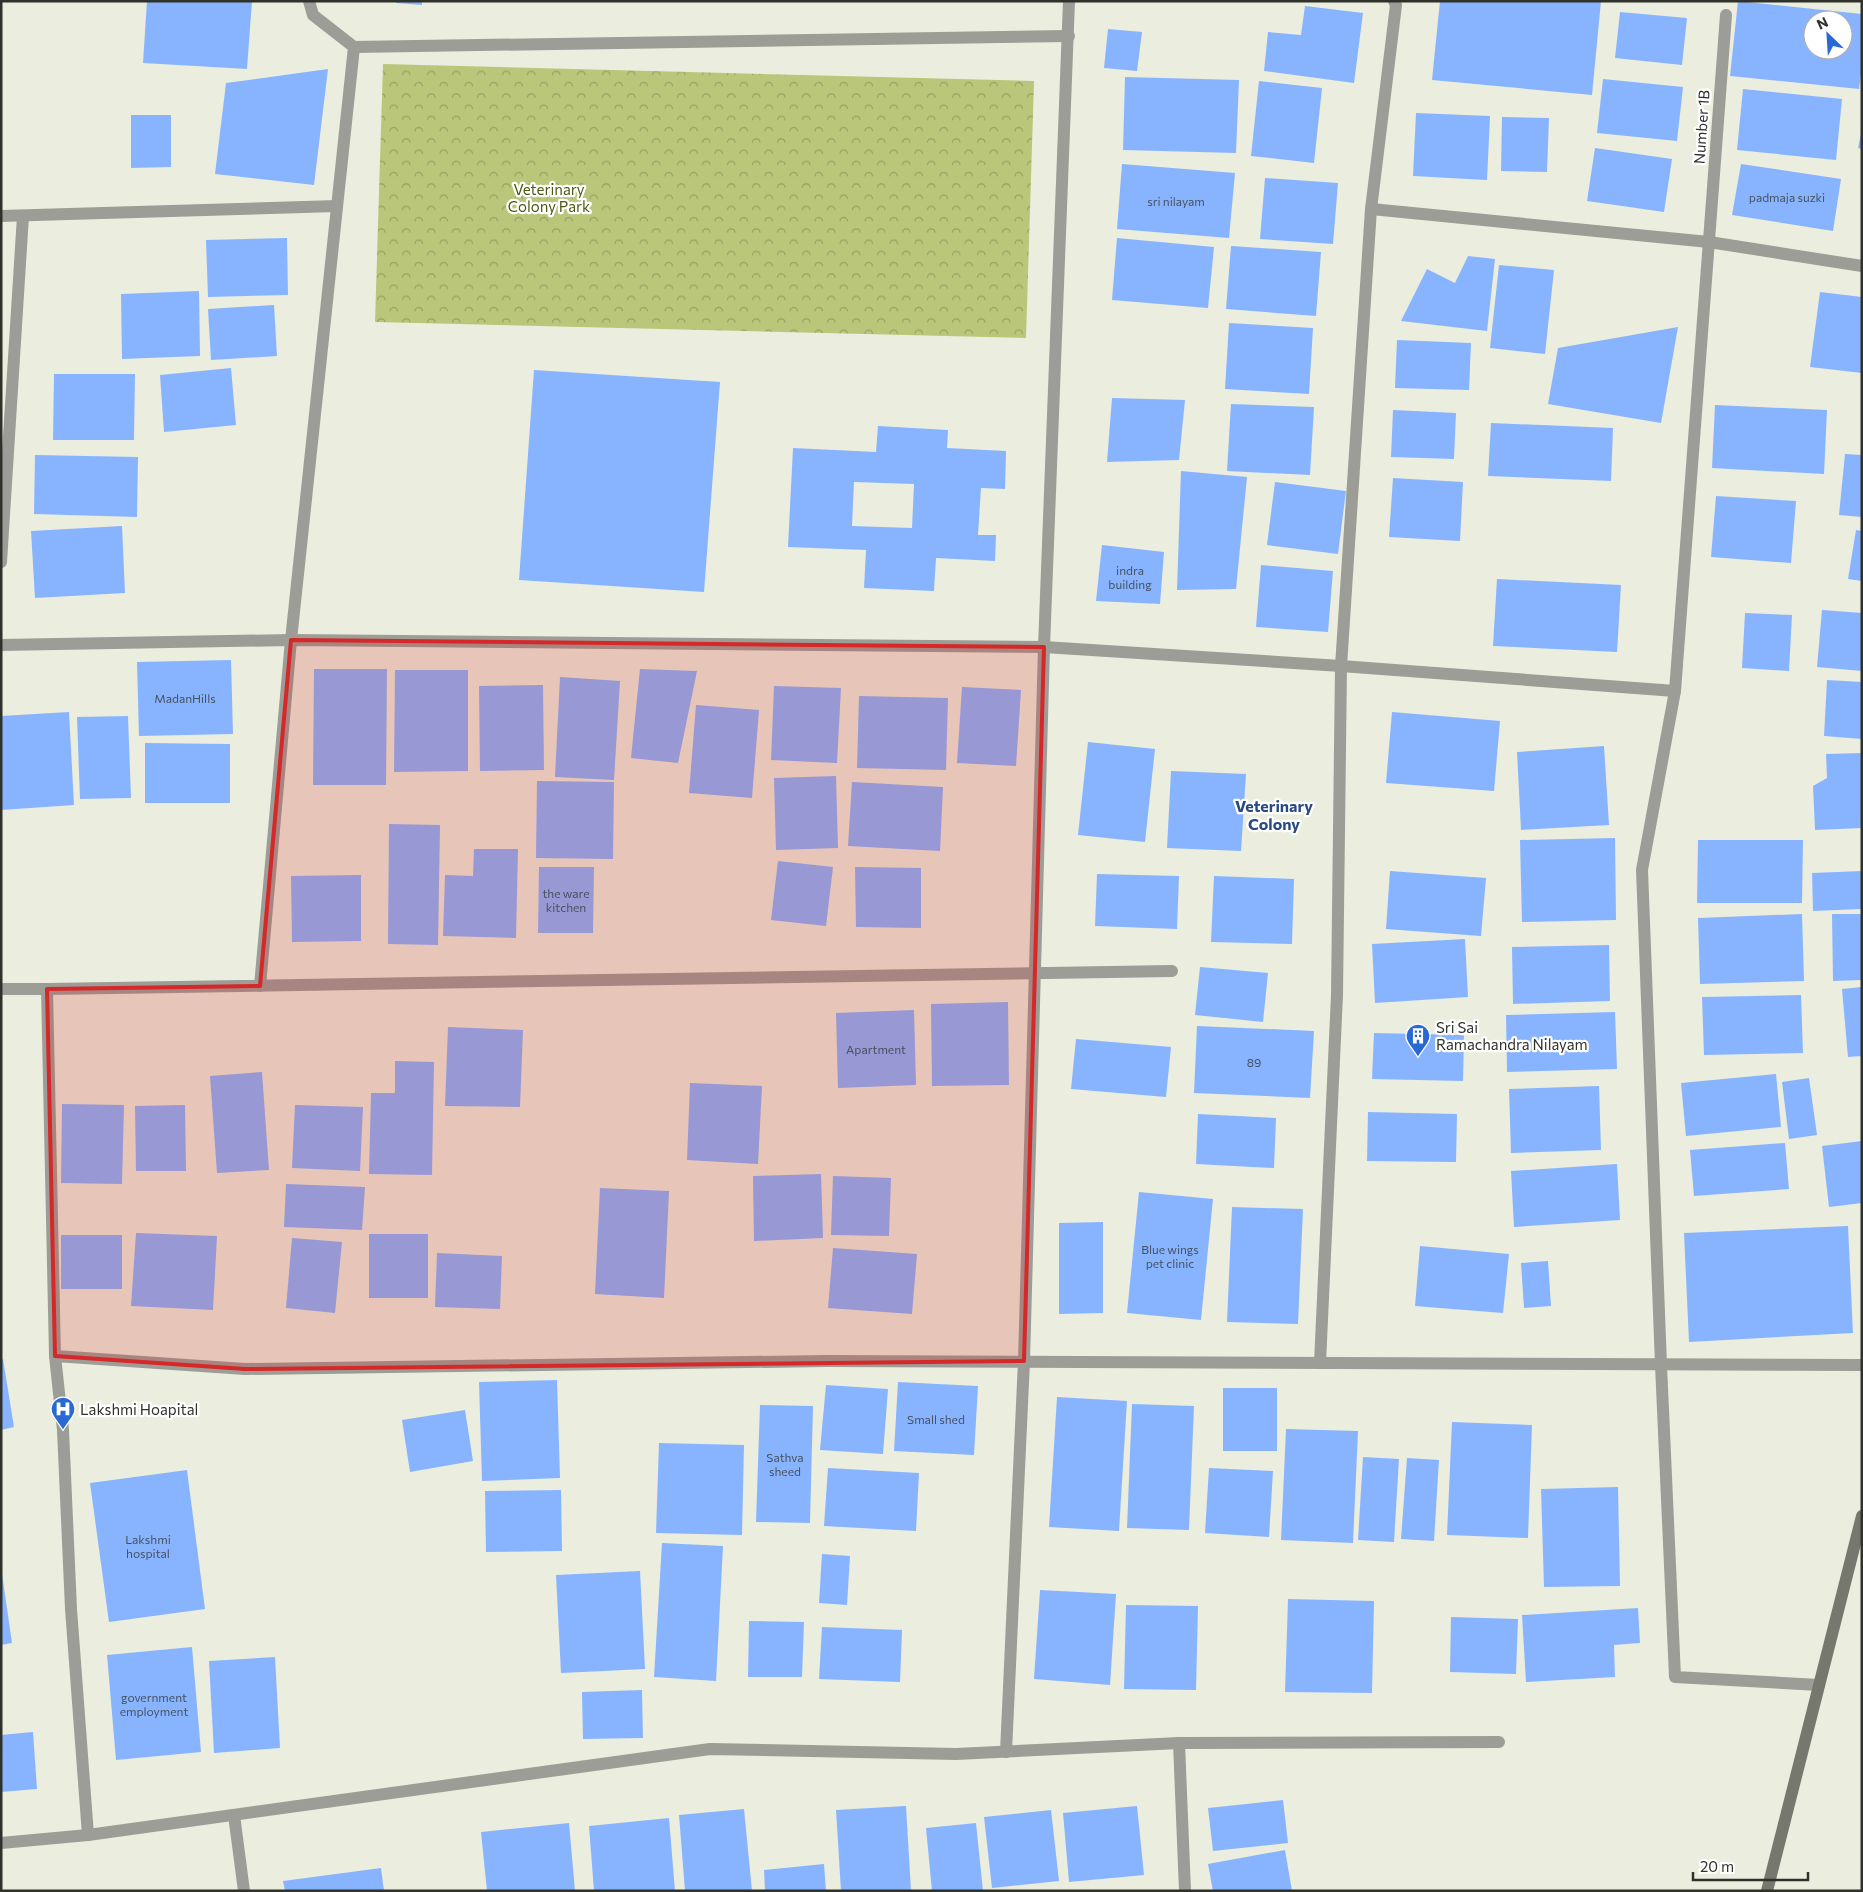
<svg xmlns="http://www.w3.org/2000/svg" width="1863" height="1892" font-family="Commissioner,sans-serif">
<style>
.park{fill:url(#park-crowns)}
.building{fill:#88b4ff;fill-rule:evenodd}
.lines{fill:none;stroke-linecap:round;stroke-linejoin:round}
.street{stroke:#9c9d96;stroke-width:12}
.secondary{stroke:#76786e;stroke-width:12}
.marked{fill:#d62828;fill-opacity:0.2;stroke:#d62828;stroke-width:4;stroke-linejoin:round}
.labels{text-anchor:middle;dominant-baseline:central;stroke-width:4.5;stroke-linejoin:round;paint-order:stroke}
.number-label{font-size:12px;fill:#45525f}
.street-label{font-size:15px;fill:#2f312a;stroke:#fff}
.park-label{font-size:15px;fill:#4f5713;stroke:#fff}
.poi-label{font-size:15px;fill:#2f312a;stroke:#fff;text-anchor:start}
.neighbourhood-label{font-size:16px;font-weight:bold;fill:#294a81;stroke:#fff}
</style>
<defs>
<pattern id="park-crowns" width="20" height="18" patternUnits="userSpaceOnUse" patternTransform="scale(1.25)"><rect width="20" height="18" fill="#bac679"/><path d="M2 6a3 3 0 1 1 6 0M12 15a3 3 0 1 1 6 0" fill="none" stroke="#98a163"/></pattern>
</defs>
<rect width="100%" height="100%" fill="#ebeede"/>
<polygon class="park" points="383,64 1034,81 1026,338 375,322"/>
<g class="building">
<polygon points="147,1 252,1 247,69 143,63"/>
<polygon points="396,1 422,1 422,5 396,3"/>
<polygon points="1440,1 1601,1 1592,95 1432,80"/>
<path d="M1738 1 1862 14V67L1859 89 1730 76ZM1813 20H1843V50H1813Z"/>
<polygon points="1305,6 1363,13 1354,83 1264,71 1268,32 1301,35"/>
<polygon points="1620,12 1687,18 1682,65 1615,58"/>
<polygon points="1108,29 1142,32 1137,71 1104,68"/>
<polygon points="328,69 314,185 215,174 226,83"/>
<polygon points="1125,77 1239,80 1236,153 1123,150"/>
<polygon points="1603,79 1683,87 1677,141 1597,133"/>
<polygon points="1259,81 1322,88 1314,163 1251,156"/>
<polygon points="1743,89 1842,99 1836,160 1737,150"/>
<polygon points="1416,113 1490,116 1487,180 1413,176"/>
<polygon points="131,115 171,115 171,167 131,168"/>
<polygon points="1502,117 1549,118 1547,172 1501,171"/>
<polygon points="1861,134 1862,134 1862,149 1858,148"/>
<polygon points="1595,148 1672,159 1664,212 1587,201"/>
<polygon points="1122,164 1235,173 1229,238 1117,229"/>
<polygon points="1741,164 1841,179 1833,231 1732,215"/>
<polygon points="1265,178 1338,183 1333,244 1260,239"/>
<polygon points="287,238 288,295 208,297 206,240"/>
<polygon points="1117,238 1214,247 1208,308 1112,300"/>
<polygon points="1231,246 1321,252 1316,316 1226,309"/>
<polygon points="1468,256 1495,259 1487,331 1401,321 1427,269 1455,283"/>
<polygon points="1499,265 1554,270 1545,354 1490,348"/>
<polygon points="199,291 200,356 122,359 121,294"/>
<polygon points="1820,292 1862,297 1862,373 1810,367"/>
<polygon points="274,305 277,356 211,360 208,309"/>
<polygon points="1229,323 1313,328 1309,394 1225,389"/>
<polygon points="1678,327 1661,423 1548,404 1558,348"/>
<polygon points="1397,340 1471,343 1469,390 1395,388"/>
<polygon points="231,368 236,425 164,432 160,375"/>
<polygon points="534,370 720,382 704,592 519,580"/>
<polygon points="54,374 135,374 134,440 53,440"/>
<polygon points="1112,398 1185,400 1179,460 1107,462"/>
<polygon points="1231,404 1314,407 1310,475 1227,471"/>
<polygon points="1715,405 1827,410 1824,474 1712,468"/>
<polygon points="1393,410 1456,413 1454,459 1391,457"/>
<polygon points="1491,423 1613,428 1611,481 1488,476"/>
<path d="M878 426 948 430 947 448 1006 451 1005 489 981 488 978 535H996L995 561 936 558 934 591 864 588 866 550 788 547 793 448 876 452ZM854 482 914 484 912 528 852 526Z"/>
<polygon points="1845,454 1862,455 1862,517 1839,515"/>
<polygon points="35,455 138,457 137,517 34,514"/>
<polygon points="1181,471 1247,477 1236,589 1177,590"/>
<polygon points="1393,478 1463,482 1460,541 1389,537"/>
<polygon points="1275,482 1346,491 1338,554 1267,545"/>
<polygon points="1716,496 1796,501 1791,563 1711,557"/>
<polygon points="122,526 125,593 35,598 31,531"/>
<polygon points="1856,530 1862,531 1862,581 1848,579"/>
<polygon points="1102,545 1164,552 1160,604 1096,601"/>
<polygon points="1261,565 1333,571 1328,632 1256,627"/>
<polygon points="1497,579 1621,585 1617,652 1493,646"/>
<polygon points="1822,610 1862,613 1862,671 1817,667"/>
<polygon points="1745,613 1792,615 1789,671 1742,668"/>
<polygon points="231,660 233,734 139,736 137,662"/>
<polygon points="314,669 387,669 386,785 313,785"/>
<polygon points="640,669 697,671 678,763 631,758"/>
<polygon points="395,670 468,670 468,771 394,772"/>
<polygon points="560,677 620,681 614,780 555,777"/>
<polygon points="1827,680 1862,682 1862,739 1824,736"/>
<polygon points="543,685 544,770 480,771 479,686"/>
<polygon points="774,686 841,688 837,763 771,760"/>
<polygon points="962,687 1021,690 1016,766 957,763"/>
<polygon points="859,696 948,698 946,770 857,768"/>
<polygon points="696,705 759,710 752,798 689,793"/>
<polygon points="69,712 74,805 1,810 1,716"/>
<polygon points="1392,712 1500,721 1494,791 1386,783"/>
<polygon points="128,716 131,798 80,799 77,717"/>
<polygon points="1088,742 1155,749 1145,842 1078,835"/>
<polygon points="145,743 230,744 230,803 145,803"/>
<polygon points="1604,746 1609,825 1521,830 1517,752"/>
<polygon points="1862,753 1862,828 1815,830 1813,786 1827,778 1826,754"/>
<polygon points="1171,771 1246,774 1241,851 1167,848"/>
<polygon points="836,776 838,848 776,850 774,778"/>
<polygon points="537,781 614,782 613,859 536,858"/>
<polygon points="852,782 943,787 940,851 848,846"/>
<polygon points="389,824 440,825 438,945 388,944"/>
<polygon points="1615,838 1616,920 1522,922 1520,840"/>
<polygon points="1698,840 1803,840 1802,903 1697,903"/>
<polygon points="474,849 518,849 516,938 443,936 445,875 473,876"/>
<polygon points="778,861 833,867 826,926 771,920"/>
<polygon points="539,867 594,867 593,933 538,933"/>
<polygon points="855,867 921,868 921,928 856,927"/>
<polygon points="1390,871 1486,878 1481,936 1386,929"/>
<polygon points="1862,871 1862,909 1813,911 1812,873"/>
<polygon points="1097,874 1179,876 1177,929 1095,926"/>
<polygon points="361,875 361,941 292,942 291,876"/>
<polygon points="1214,876 1294,879 1292,944 1211,942"/>
<polygon points="1802,914 1804,981 1700,984 1698,918"/>
<polygon points="1832,914 1862,914 1862,980 1833,981"/>
<polygon points="1465,939 1468,997 1375,1003 1372,944"/>
<polygon points="1609,945 1610,1001 1513,1004 1512,947"/>
<polygon points="1200,967 1268,973 1263,1022 1195,1015"/>
<polygon points="1862,987 1862,1056 1848,1057 1842,989"/>
<polygon points="1801,995 1803,1053 1704,1055 1702,997"/>
<polygon points="1008,1002 1009,1085 932,1086 931,1004"/>
<polygon points="914,1010 916,1085 838,1088 836,1013"/>
<polygon points="1615,1012 1617,1069 1507,1072 1506,1015"/>
<polygon points="1197,1026 1314,1031 1310,1098 1194,1093"/>
<polygon points="448,1027 523,1030 520,1107 445,1106"/>
<polygon points="1374,1033 1464,1035 1463,1081 1372,1079"/>
<polygon points="1076,1039 1171,1047 1166,1097 1071,1089"/>
<polygon points="395,1061 434,1062 432,1175 369,1174 371,1093 395,1093"/>
<polygon points="262,1072 269,1170 217,1173 210,1076"/>
<polygon points="1776,1074 1781,1127 1686,1136 1681,1083"/>
<polygon points="1809,1078 1817,1135 1789,1139 1782,1082"/>
<polygon points="690,1083 762,1086 758,1164 687,1160"/>
<polygon points="1599,1086 1601,1150 1511,1153 1509,1089"/>
<polygon points="62,1104 124,1105 122,1184 61,1183"/>
<polygon points="185,1105 186,1171 136,1171 135,1106"/>
<polygon points="295,1105 363,1107 360,1171 292,1168"/>
<polygon points="1368,1112 1457,1114 1456,1162 1367,1161"/>
<polygon points="1198,1114 1276,1118 1274,1168 1196,1164"/>
<polygon points="1862,1141 1862,1203 1829,1207 1822,1146"/>
<polygon points="1785,1143 1789,1189 1694,1196 1690,1150"/>
<polygon points="1617,1164 1620,1220 1514,1227 1511,1171"/>
<polygon points="821,1174 823,1238 754,1241 753,1176"/>
<polygon points="833,1176 891,1178 889,1236 831,1235"/>
<polygon points="286,1184 365,1187 362,1230 284,1227"/>
<polygon points="600,1188 669,1191 664,1298 595,1294"/>
<polygon points="1139,1192 1213,1199 1201,1320 1127,1313"/>
<polygon points="1232,1207 1303,1209 1298,1324 1227,1322"/>
<polygon points="1103,1222 1103,1313 1059,1314 1059,1223"/>
<polygon points="1848,1226 1853,1333 1689,1342 1684,1233"/>
<polygon points="136,1233 217,1236 213,1310 131,1306"/>
<rect x="369" y="1234" width="59" height="64"/>
<rect x="61" y="1235" width="61" height="54"/>
<polygon points="292,1238 342,1242 335,1313 286,1308"/>
<polygon points="1420,1246 1509,1254 1503,1313 1415,1306"/>
<polygon points="833,1248 917,1254 912,1314 828,1308"/>
<polygon points="437,1253 502,1256 500,1309 435,1307"/>
<polygon points="1548,1261 1551,1306 1524,1308 1521,1263"/>
<polygon points="3,1359 14,1427 1,1430 1,1360"/>
<polygon points="557,1380 560,1478 482,1481 479,1382"/>
<polygon points="898,1382 978,1386 974,1455 894,1451"/>
<polygon points="826,1385 888,1389 883,1454 820,1450"/>
<rect x="1223" y="1388" width="54" height="63"/>
<polygon points="1057,1397 1127,1401 1119,1531 1049,1527"/>
<polygon points="1132,1404 1194,1406 1189,1530 1127,1528"/>
<polygon points="760,1405 813,1406 810,1523 756,1522"/>
<polygon points="465,1410 473,1461 410,1472 402,1420"/>
<polygon points="1452,1422 1532,1425 1528,1538 1447,1535"/>
<polygon points="1286,1429 1358,1431 1353,1543 1281,1540"/>
<polygon points="659,1443 744,1445 742,1535 656,1533"/>
<polygon points="1363,1457 1399,1459 1394,1542 1358,1540"/>
<polygon points="1407,1458 1439,1460 1434,1541 1401,1539"/>
<polygon points="828,1468 919,1473 916,1531 824,1526"/>
<polygon points="1209,1468 1273,1471 1269,1537 1205,1533"/>
<polygon points="187,1470 205,1609 109,1622 90,1483"/>
<polygon points="1618,1487 1620,1586 1544,1587 1541,1489"/>
<polygon points="561,1490 562,1551 486,1552 485,1491"/>
<polygon points="662,1543 723,1546 716,1681 654,1677"/>
<polygon points="822,1554 850,1556 847,1605 819,1603"/>
<polygon points="1,1567 12,1643 1,1645"/>
<polygon points="640,1571 645,1669 561,1673 556,1575"/>
<polygon points="1040,1590 1116,1594 1110,1685 1034,1679"/>
<polygon points="1288,1599 1374,1601 1372,1693 1285,1692"/>
<polygon points="1126,1605 1198,1606 1196,1690 1124,1689"/>
<polygon points="1638,1608 1640,1643 1614,1645 1615,1677 1526,1682 1522,1615"/>
<polygon points="1451,1617 1518,1619 1516,1674 1450,1672"/>
<polygon points="749,1621 804,1622 802,1677 748,1677"/>
<polygon points="822,1627 902,1630 900,1682 819,1679"/>
<polygon points="192,1647 201,1752 116,1760 107,1655"/>
<polygon points="275,1657 280,1748 214,1753 209,1661"/>
<polygon points="642,1690 643,1738 583,1739 582,1692"/>
<polygon points="33,1732 37,1789 1,1792 1,1735"/>
<polygon points="1283,1800 1288,1843 1213,1851 1208,1808"/>
<polygon points="906,1806 911,1891 841,1891 836,1810"/>
<polygon points="1137,1806 1144,1875 1069,1882 1063,1813"/>
<polygon points="744,1809 752,1891 685,1891 679,1815"/>
<polygon points="1051,1810 1059,1881 992,1888 984,1817"/>
<polygon points="669,1818 675,1891 594,1891 589,1826"/>
<polygon points="569,1823 575,1891 487,1891 481,1832"/>
<polygon points="976,1823 983,1891 932,1891 926,1828"/>
<polygon points="1285,1850 1292,1891 1213,1891 1208,1864"/>
<polygon points="824,1864 826,1891 765,1891 764,1870"/>
<polygon points="381,1868 384,1891 285,1891 283,1881"/>
</g>
<g class="lines">
<g class="street">
<polyline points="1726,15 1675,691 1642,870 1661,1365 1675,1677 1819,1685"/>
<polyline points="354,47 1069,36"/>
<polyline points="1371,209 1709,242 1862,266"/>
<polyline points="1,216 337,206"/>
<polyline points="1,562 23,216"/>
<polyline points="1,645 291,640 1044,647 1341,666 1675,691"/>
<polyline points="260,986 291,640 354,47 313,15 309,1"/>
<polyline points="1,989 47,989 1172,971"/>
<polyline points="47,989 55,1356 245,1369 826,1361 1862,1365"/>
<polyline points="55,1356 63,1430 71,1609 88,1835"/>
<polyline points="1320,1363 1337,995 1341,666 1371,209 1396,5 1394,1"/>
<polyline points="1179,1743 1185,1891"/>
<polyline points="1006,1752 1024,1361 1044,647 1069,1"/>
<polyline points="234,1815 244,1891"/>
<polyline points="1,1843 88,1835 710,1749 956,1754 1179,1743 1499,1742"/>
</g>
<polyline class="secondary" points="1767,1891 1862,1516"/>
</g>
<path class="marked" d="M291 640 1044 647 1024 1361 245 1369 55 1356 47 989 260 986Z"/>
<defs>
<symbol id="building-pin" viewBox="-11 -11 22 30"><path d="M0 17L-7.5 6A9.5 9.5 0 1 1 7.5 6Z" fill="#2969d6" stroke="#fff"/><path d="M-4-6H4V6H1V3H-1V6H-4ZM-2.5-4.3h1.7v1.8h-1.7ZM.8-4.3h1.7v1.8H.8ZM-2.5-1h1.7V.8h-1.7ZM.8-1h1.7V.8H.8Z" fill="#fff"/></symbol>
<symbol id="hospital-pin" viewBox="-11 -11 22 30"><path d="M0 17L-7.5 6A9.5 9.5 0 1 1 7.5 6Z" fill="#2969d6" stroke="#fff"/><path d="M-5-5h3v3.5h4V-5h3V5h-3V1.5h-4V5h-3Z" fill="#fff"/></symbol>
</defs>
<g fill-rule="evenodd">
<use href="#building-pin" x="1404" y="1022" width="28" height="38"/>
<use href="#hospital-pin" x="49" y="1395" width="28" height="38"/>
</g>
<g class="labels">
<g class="number-label">
<text x="1787" y="197">padmaja suzki</text>
<text x="1176" y="201">sri nilayam</text>
<text x="1130" y="570">indra<tspan x="1130" dy="14">building</tspan></text>
<text x="185" y="698">MadanHills</text>
<text x="566" y="893">the ware<tspan x="566" dy="14">kitchen</tspan></text>
<text x="876" y="1049">Apartment</text>
<text x="1254" y="1062">89</text>
<text x="1170" y="1249">Blue wings<tspan x="1170" dy="14">pet clinic</tspan></text>
<text x="936" y="1419">Small shed</text>
<text x="785" y="1457">Sathva<tspan x="785" dy="14">sheed</tspan></text>
<text x="148" y="1539">Lakshmi<tspan x="148" dy="14">hospital</tspan></text>
<text x="154" y="1697">government<tspan x="154" dy="14">employment</tspan></text>
</g>
<g class="street-label">
<text transform="translate(1701 127) rotate(-86)">Number 1B</text>
</g>
<g class="park-label">
<text x="549" y="189">Veterinary<tspan x="549" dy="17">Colony Park</tspan></text>
</g>
<g class="poi-label">
<text x="1436" y="1027">Sri Sai<tspan x="1436" dy="17">Ramachandra Nilayam</tspan></text>
<text x="80" y="1409">Lakshmi Hoapital</text>
</g>
<g class="neighbourhood-label">
<text x="1274" y="805">Veterinary<tspan x="1274" dy="18">Colony</tspan></text>
</g>
</g>
<rect width="1863" height="1892" fill="none" stroke="#2f312a" stroke-width="5"/>
<g transform="translate(1828 35) rotate(335)"><circle r="24" fill="#ffffff" stroke="#acadaa"/>
<path d="M0-4L9 19L0 12L-9 19Z" fill="#2969d6"/>
<text y="-8" font-size="14" font-weight="bold" text-anchor="middle" fill="#2f312a">N</text>
</g>
<path d="M1693 1872v8h115v-8" fill="none" stroke="#2f312a" stroke-width="2.5"/>
<text x="1700" y="1872" font-size="15" fill="#2f312a" stroke="#ffffff" stroke-width="4" paint-order="stroke">20 m</text>
</svg>
